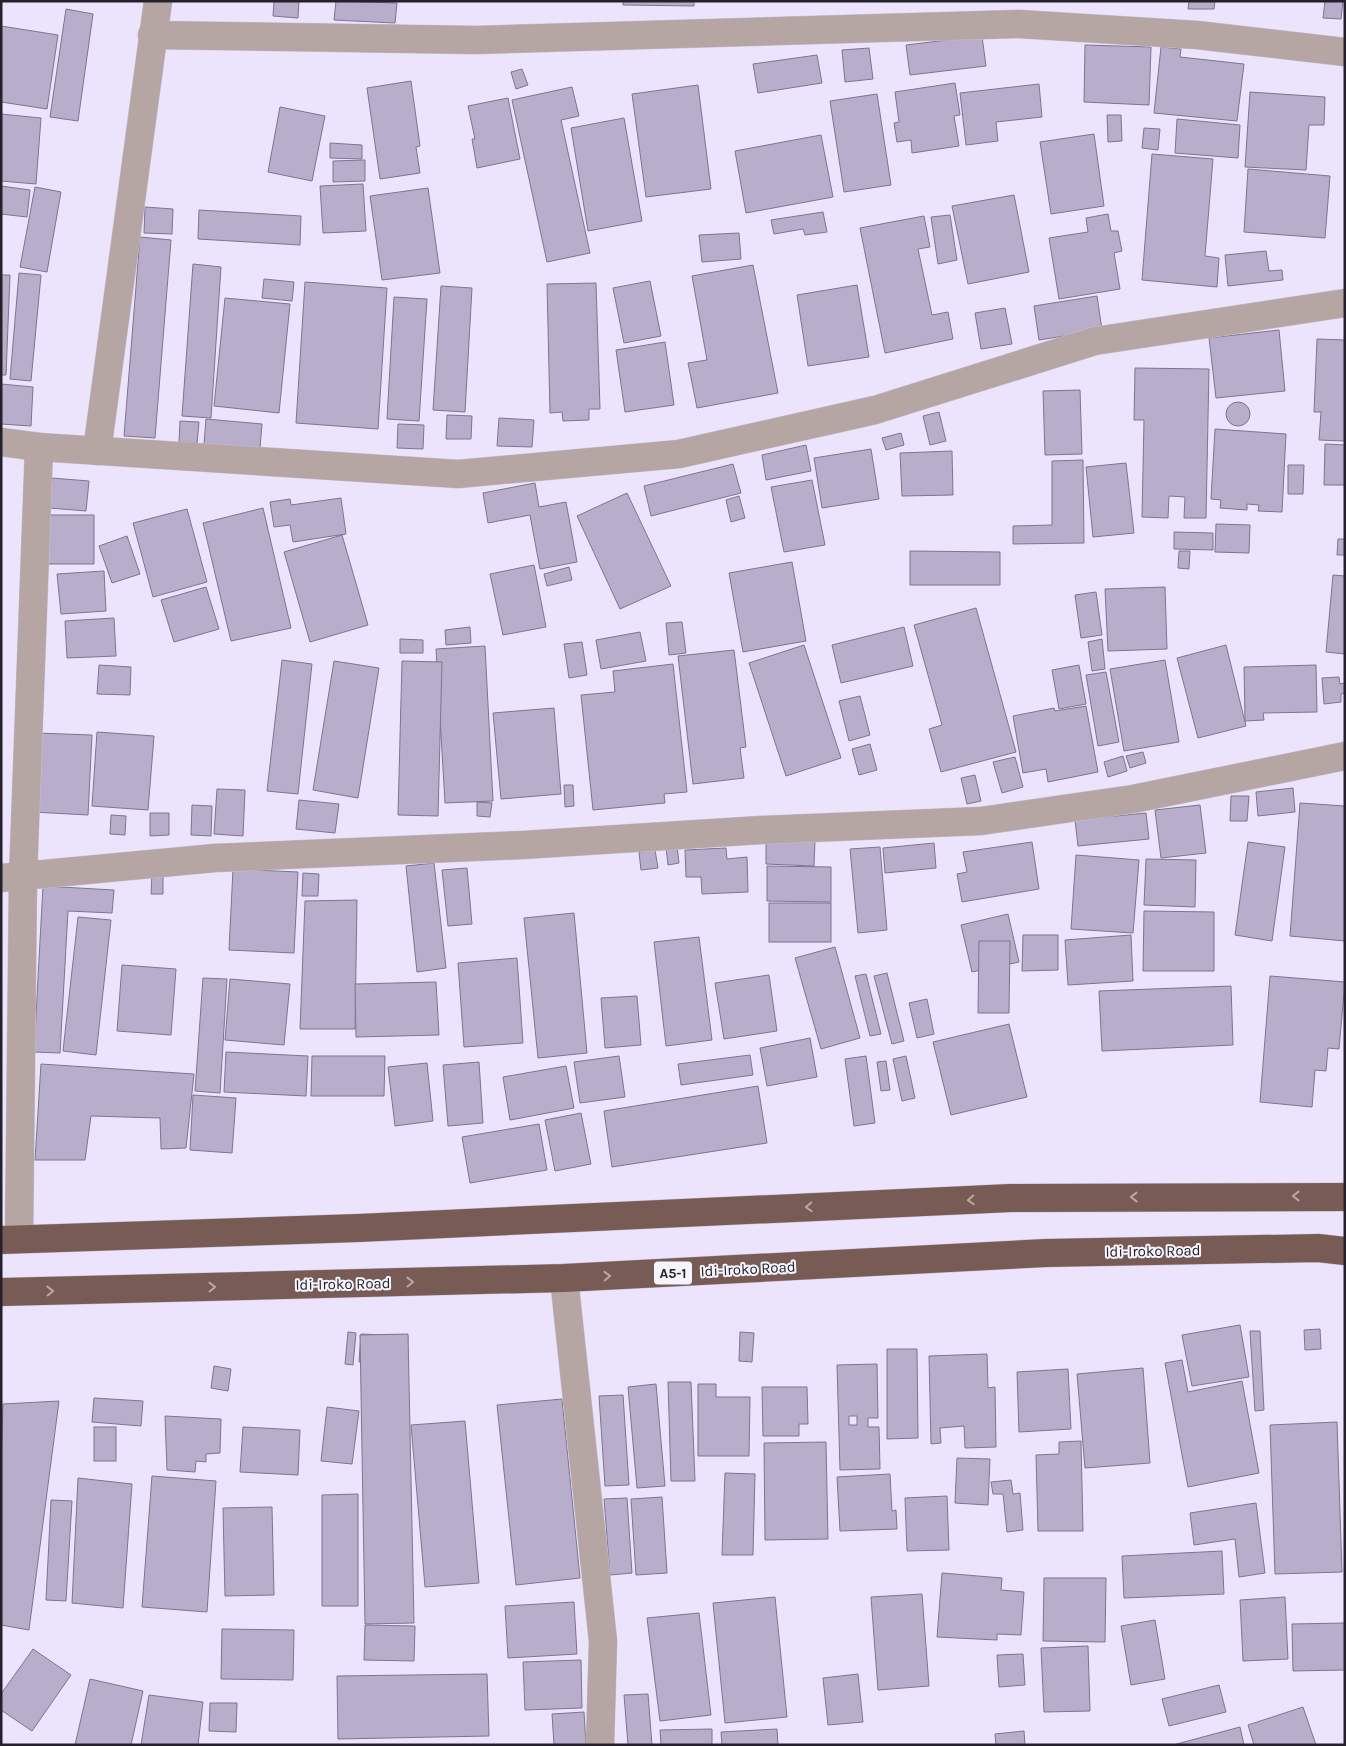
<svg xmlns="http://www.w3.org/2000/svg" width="1346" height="1746" font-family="Karla,sans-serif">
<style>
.building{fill:#b8aecc;stroke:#7d758f;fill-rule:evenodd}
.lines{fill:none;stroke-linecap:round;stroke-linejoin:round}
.minor-casing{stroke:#c8c1d7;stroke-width:29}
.highway-casing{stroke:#c8c1d7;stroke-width:29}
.minor{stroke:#b5a6a3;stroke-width:28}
.highway{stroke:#795b55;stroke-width:28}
.oneway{stroke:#b8a8a8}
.labels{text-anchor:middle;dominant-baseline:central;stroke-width:4;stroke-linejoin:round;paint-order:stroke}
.shield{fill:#f6f5fb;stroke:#64616a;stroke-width:1}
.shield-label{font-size:14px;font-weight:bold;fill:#25212c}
.street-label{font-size:15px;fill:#25212c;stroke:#f6f5fb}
</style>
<rect width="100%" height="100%" fill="#ece4fc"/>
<g class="building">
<polygon points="274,1 299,1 298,18 273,16"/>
<polygon points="336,1 397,3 395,23 334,20"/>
<polygon points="623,1 694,1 694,6 623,5"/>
<polygon points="1189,1 1215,1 1214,9 1188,9"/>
<polygon points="1325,1 1343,1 1341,19 1323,18"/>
<polygon points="66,9 93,14 78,121 50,117"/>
<polygon points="1,26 58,35 47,109 1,102"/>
<polygon points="982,36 986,66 910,75 906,45"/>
<polygon points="1085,45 1151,47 1149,105 1084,102"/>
<polygon points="1161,47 1181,49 1180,57 1244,64 1237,121 1154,113"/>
<polygon points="869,48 873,79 845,82 842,50"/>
<polygon points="817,55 822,83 758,93 753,64"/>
<polygon points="522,69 528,85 516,89 511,72"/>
<polygon points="411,81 420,146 416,147 420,173 380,179 367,88"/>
<polygon points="955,83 960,115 954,116 959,146 912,153 911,140 897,142 894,123 899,122 895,92"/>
<polygon points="1039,84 1042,117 996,122 998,141 966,145 960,93"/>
<polygon points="698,85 711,189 646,197 632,94"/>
<polygon points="572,87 579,116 561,120 590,253 547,262 512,100"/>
<polygon points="1250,92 1325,97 1324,125 1309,125 1306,170 1245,167"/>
<polygon points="877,94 891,185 844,192 830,101"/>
<polygon points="508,98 520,159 477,168 472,139 475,139 468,106"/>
<polygon points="280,107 325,116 312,181 268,172"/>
<polygon points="1,114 41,118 36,184 1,181"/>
<polygon points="1107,115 1121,115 1122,141 1108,142"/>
<polygon points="624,118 642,221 588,231 571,128"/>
<polygon points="1177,119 1240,125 1238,158 1175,153"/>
<polygon points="1144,128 1160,129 1158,150 1142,148"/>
<polygon points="1094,134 1104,206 1051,214 1040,142"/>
<polygon points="821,135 833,197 746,213 735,151"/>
<polygon points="330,143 362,145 362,159 330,158"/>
<polygon points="1152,154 1213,159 1205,256 1219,258 1217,287 1142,280"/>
<polygon points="365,160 365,181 333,182 333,161"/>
<polygon points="1248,169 1330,176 1325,238 1244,232"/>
<polygon points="363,184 366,231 323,233 320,186"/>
<polygon points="1,186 30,190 27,217 1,214"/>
<polygon points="35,187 61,192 47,272 20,267"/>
<polygon points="428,188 440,273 382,280 370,196"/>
<polygon points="1014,195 1029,272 968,284 952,206"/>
<polygon points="145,207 173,209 172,234 144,233"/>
<polygon points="199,210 301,216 300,245 198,239"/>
<polygon points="823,212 827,232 805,235 803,229 774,234 771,220"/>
<polygon points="1108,214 1111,231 1118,231 1122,251 1114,253 1120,289 1059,299 1049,238 1088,232 1086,218"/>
<polygon points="950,215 957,260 938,264 931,217"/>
<polygon points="924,216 930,247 918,249 932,315 948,312 953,339 885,353 860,228"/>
<polygon points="739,233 741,259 702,262 699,235"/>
<polygon points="140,237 171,240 155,438 124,436"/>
<polygon points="1266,251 1269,271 1282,270 1283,280 1228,286 1225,255"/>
<polygon points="193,264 221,267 211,418 182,416"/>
<polygon points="753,265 778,393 697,408 688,363 707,360 692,276"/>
<polygon points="19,273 41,275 31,381 10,379"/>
<polygon points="1,275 10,275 6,375 1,375"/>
<polygon points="264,279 294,282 292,301 262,298"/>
<polygon points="650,281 661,336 624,343 613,288"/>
<polygon points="305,282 387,288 378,429 296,423"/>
<polygon points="596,283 600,409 589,409 589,420 563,421 562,412 550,413 547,284"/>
<polygon points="857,285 869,357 808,366 797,295"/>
<polygon points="441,286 472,288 465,412 433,410"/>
<polygon points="1097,296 1102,330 1039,340 1034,306"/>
<polygon points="394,297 427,299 419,421 387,419"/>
<polygon points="225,298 290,304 279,413 214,406"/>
<polygon points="1005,308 1012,344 981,349 975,313"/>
<polygon points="1279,330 1285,391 1216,398 1209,338"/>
<polygon points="1317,339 1345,340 1345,441 1319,440 1321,412 1314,412"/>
<polygon points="665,342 674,405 625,412 616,350"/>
<polygon points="1135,368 1209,369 1206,518 1184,518 1185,497 1169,496 1168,518 1142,517 1144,420 1134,420"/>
<polygon points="1,384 33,387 31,426 1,424"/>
<polygon points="1080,390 1082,454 1045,455 1043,391"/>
<circle cx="1238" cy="414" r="12"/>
<polygon points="939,412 946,441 930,445 923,416"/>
<polygon points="447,415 472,416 471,439 446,439"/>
<polygon points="499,418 534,420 532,447 497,446"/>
<polygon points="206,419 262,424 260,448 204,444"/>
<polygon points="180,421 199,422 197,443 179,442"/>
<polygon points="398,424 424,425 423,449 397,448"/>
<polygon points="1215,429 1286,434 1282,512 1258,511 1259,505 1247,504 1247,510 1220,508 1221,500 1211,499"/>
<polygon points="901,433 904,445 886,450 882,438"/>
<polygon points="1325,444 1345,445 1345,485 1324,485"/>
<polygon points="806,445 811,471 766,480 762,455"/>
<polygon points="871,449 879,499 822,508 814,458"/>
<polygon points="952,451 953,495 902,496 900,453"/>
<polygon points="1083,460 1084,543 1013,544 1013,526 1052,525 1052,461"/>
<polygon points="1126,463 1134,533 1093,537 1086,467"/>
<polygon points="733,464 741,493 651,516 644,486"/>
<polygon points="1288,465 1304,465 1303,494 1288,494"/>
<polygon points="52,478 89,481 86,511 49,508"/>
<polygon points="812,480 825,545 784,552 771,487"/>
<polygon points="535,483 539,507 566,502 577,562 540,569 530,515 488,523 483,493"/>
<polygon points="627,493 671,586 620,609 577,516"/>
<polygon points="739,496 745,518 731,522 726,500"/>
<polygon points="341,498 346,534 293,542 290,525 274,527 270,502 290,499 291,505"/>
<polygon points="263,508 291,628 231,641 203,523"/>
<polygon points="187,509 207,582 153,597 133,523"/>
<polygon points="39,515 94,515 94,564 40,564"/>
<polygon points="1216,524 1250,525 1249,553 1215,552"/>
<polygon points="1174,532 1213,533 1213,550 1174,549"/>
<polygon points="342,535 368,625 310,642 284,552"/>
<polygon points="127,536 140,574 112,583 99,546"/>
<polygon points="1338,539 1345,539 1345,555 1337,555"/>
<polygon points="910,551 1000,552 1000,585 910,585"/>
<polygon points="1179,551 1190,551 1189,569 1178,568"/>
<polygon points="792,562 806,641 743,652 729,573"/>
<polygon points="534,565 546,627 503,635 490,574"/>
<polygon points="569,567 572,580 547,586 544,574"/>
<polygon points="104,571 106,611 61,614 57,574"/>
<polygon points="1333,575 1345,576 1345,654 1326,652"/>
<polygon points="206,587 219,629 174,642 161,600"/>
<polygon points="1165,587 1167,649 1108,651 1105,589"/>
<polygon points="1096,592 1102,635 1081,638 1075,595"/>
<polygon points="976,608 1016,752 941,772 929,729 942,725 914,625"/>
<polygon points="114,618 116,656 67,658 65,621"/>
<polygon points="682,622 686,653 669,655 666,623"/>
<polygon points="470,627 471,643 446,645 445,630"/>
<polygon points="904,627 913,666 841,683 832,645"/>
<polygon points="640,632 646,661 601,669 596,640"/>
<polygon points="400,639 423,640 423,653 400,653"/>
<polygon points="1102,639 1105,669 1092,671 1088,642"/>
<polygon points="582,642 587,675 569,678 564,644"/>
<polygon points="804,645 841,758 786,776 749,663"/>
<polygon points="1226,645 1246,726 1198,738 1177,658"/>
<polygon points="485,646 493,801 445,803 436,649"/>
<polygon points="734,650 746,747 740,748 744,778 693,784 678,656"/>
<polygon points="282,660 312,664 298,794 267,791"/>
<polygon points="1165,660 1179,742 1124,751 1110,669"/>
<polygon points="334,661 379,668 358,798 313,790"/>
<polygon points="402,661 442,662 438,816 398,815"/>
<polygon points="673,664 687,792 664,794 665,803 593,810 581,695 615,692 613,671"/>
<polygon points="99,665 131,667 130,695 97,694"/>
<polygon points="1079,665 1086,704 1059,709 1052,670"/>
<polygon points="1316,665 1317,712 1263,713 1264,720 1245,721 1244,667"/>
<polygon points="1106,672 1119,742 1098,746 1086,675"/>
<polygon points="1339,677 1340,684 1345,683 1345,693 1341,694 1341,702 1324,704 1322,678"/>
<polygon points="860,696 870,735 849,741 839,701"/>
<polygon points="1086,706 1098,772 1048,782 1046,769 1023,773 1013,716 1054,708 1055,711"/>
<polygon points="554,708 561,794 501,799 493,713"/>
<polygon points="97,732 154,736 148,810 92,806"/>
<polygon points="36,733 92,735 88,815 32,812"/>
<polygon points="870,744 877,770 859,775 852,749"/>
<polygon points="1143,752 1146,763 1130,768 1126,756"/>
<polygon points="1123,756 1127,771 1108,777 1104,762"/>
<polygon points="1015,757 1023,787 1002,793 993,762"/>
<polygon points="975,775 981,801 967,804 961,778"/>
<polygon points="564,785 573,785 574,806 565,807"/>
<polygon points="1293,788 1295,812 1258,816 1256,792"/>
<polygon points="217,789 245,790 243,836 214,834"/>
<polygon points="1231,796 1249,796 1247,821 1230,821"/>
<polygon points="299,800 339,804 335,833 296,829"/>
<polygon points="477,802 492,803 490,817 477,816"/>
<polygon points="1300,803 1345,806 1345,941 1290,936"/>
<polygon points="192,805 212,806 211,836 191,835"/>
<polygon points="1200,805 1206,853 1161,858 1155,810"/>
<polygon points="150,813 169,813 169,835 150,836"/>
<polygon points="1146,813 1149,839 1078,846 1075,820"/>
<polygon points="111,815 126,816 125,835 110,834"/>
<polygon points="766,839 815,840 814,866 766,864"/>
<polygon points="1032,842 1039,889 962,902 957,874 967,872 963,852"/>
<polygon points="1248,842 1285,847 1272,941 1235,935"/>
<polygon points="934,843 936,868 885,873 883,848"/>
<polygon points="677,846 679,863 668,865 666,848"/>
<polygon points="880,847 887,930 858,933 850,849"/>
<polygon points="726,848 727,859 747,857 748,892 702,894 701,877 686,877 685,850"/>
<polygon points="655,850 658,868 641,870 639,852"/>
<polygon points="1076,855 1139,860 1133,933 1071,929"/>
<polygon points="1146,859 1196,860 1195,907 1144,905"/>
<polygon points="434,863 446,968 417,972 406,866"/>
<polygon points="767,866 831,867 831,902 767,901"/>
<polygon points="467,868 472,924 448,926 442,870"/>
<polygon points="233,869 298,872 294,953 229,950"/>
<polygon points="152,873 163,874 163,894 151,894"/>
<polygon points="303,873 319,874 318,896 302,896"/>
<polygon points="43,886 114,890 112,913 68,911 60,1053 34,1052"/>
<polygon points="357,900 355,1029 300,1029 305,901"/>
<rect x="769" y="903" width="62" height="39"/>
<polygon points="1144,911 1214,912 1214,971 1143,971"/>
<polygon points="574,913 587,1053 538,1058 524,918"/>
<polygon points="1008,914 1019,962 972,972 961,925"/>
<polygon points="78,917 111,920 96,1055 63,1051"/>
<polygon points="1023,935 1058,935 1058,970 1022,971"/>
<polygon points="1131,935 1133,981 1068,985 1065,940"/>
<polygon points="699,937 712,1040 666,1046 654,942"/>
<polygon points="979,941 1010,941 1009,1013 978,1013"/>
<polygon points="835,947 860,1038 821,1049 795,958"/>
<polygon points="517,958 523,1043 464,1047 458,963"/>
<polygon points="122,965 176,969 171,1035 117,1031"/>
<polygon points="887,973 904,1041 892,1044 874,976"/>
<polygon points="866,974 881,1034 870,1036 855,976"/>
<polygon points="769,975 777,1031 724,1039 715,983"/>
<polygon points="1270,976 1345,982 1339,1049 1328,1048 1326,1071 1315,1070 1312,1107 1260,1102"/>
<polygon points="203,978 227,979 220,1093 195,1091"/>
<polygon points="230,979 290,984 284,1045 225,1040"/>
<polygon points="436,982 439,1035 356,1037 355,984"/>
<polygon points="1231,986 1233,1045 1102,1051 1099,991"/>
<polygon points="637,996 641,1045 605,1048 601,998"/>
<polygon points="927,999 934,1034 917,1038 909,1003"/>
<polygon points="1009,1024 1027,1097 951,1115 933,1042"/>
<polygon points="810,1038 817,1077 767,1086 760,1048"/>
<polygon points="226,1052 308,1056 306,1096 224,1092"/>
<polygon points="750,1055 753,1075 681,1085 678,1064"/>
<polygon points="312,1056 385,1056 384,1096 311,1096"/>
<polygon points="619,1056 625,1097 580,1103 574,1062"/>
<polygon points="866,1056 875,1123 854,1126 845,1059"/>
<polygon points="906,1056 915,1098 902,1101 893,1059"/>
<polygon points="886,1061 890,1090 881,1091 877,1062"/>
<polygon points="479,1062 483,1123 448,1126 443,1065"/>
<polygon points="427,1063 433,1121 395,1126 388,1067"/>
<polygon points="41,1064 194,1074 186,1148 161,1149 160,1118 91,1116 85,1160 35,1160"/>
<polygon points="566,1066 574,1108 510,1120 503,1077"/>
<polygon points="758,1086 767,1143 612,1167 604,1111"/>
<polygon points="193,1095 236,1098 232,1153 190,1150"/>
<polygon points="581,1113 591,1164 555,1171 545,1120"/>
<polygon points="539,1124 547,1170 470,1183 462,1137"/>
<polygon points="1240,1325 1249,1377 1192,1386 1182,1335"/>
<polygon points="1320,1329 1321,1349 1305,1350 1304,1330"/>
<polygon points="1250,1331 1260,1331 1264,1410 1255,1411"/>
<polygon points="348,1332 356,1333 353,1365 345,1364"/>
<polygon points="740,1332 754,1333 752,1362 739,1361"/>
<polygon points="361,1334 408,1336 406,1364 359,1362"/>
<polygon points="408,1334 414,1623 365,1624 360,1335"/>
<polygon points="887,1349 917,1349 918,1438 887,1439"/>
<polygon points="987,1354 988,1388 995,1387 996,1447 965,1448 964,1426 940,1428 941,1443 931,1444 929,1356"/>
<polygon points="1182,1360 1188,1392 1242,1381 1259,1473 1188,1487 1165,1363"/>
<path d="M877 1364 878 1418H868V1427H879L880 1469 840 1470 837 1365ZM849 1416H857V1425H849Z"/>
<polygon points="214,1366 231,1369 228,1391 211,1388"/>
<polygon points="1143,1368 1150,1463 1085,1468 1077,1374"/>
<polygon points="1068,1369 1071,1429 1019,1432 1017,1372"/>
<polygon points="668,1382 691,1382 695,1481 671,1481"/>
<polygon points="656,1384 665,1486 637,1488 628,1387"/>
<polygon points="698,1384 716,1384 716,1397 750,1397 749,1456 698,1456"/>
<polygon points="762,1387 807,1387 808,1424 799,1424 799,1436 763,1436"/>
<polygon points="623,1395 629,1485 605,1486 599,1396"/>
<polygon points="94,1398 143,1401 141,1426 92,1422"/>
<polygon points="562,1399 580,1578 516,1585 497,1405"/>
<polygon points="59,1401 29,1630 1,1625 1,1462 3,1404"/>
<polygon points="327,1407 359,1411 352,1464 321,1461"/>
<polygon points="165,1416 221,1419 220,1453 206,1454 206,1462 196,1461 195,1472 167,1470"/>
<polygon points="465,1421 479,1583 425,1587 411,1425"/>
<polygon points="1337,1422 1342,1572 1275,1574 1270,1425"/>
<rect x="94" y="1427" width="22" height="34"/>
<polygon points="243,1427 300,1430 298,1475 240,1472"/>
<polygon points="1081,1441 1083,1531 1038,1531 1036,1455 1059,1454 1059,1442"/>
<polygon points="826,1442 828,1539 765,1540 764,1443"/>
<polygon points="957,1458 990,1459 988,1505 955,1503"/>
<polygon points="725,1473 755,1474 753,1555 722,1555"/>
<polygon points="890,1474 892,1511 896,1510 897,1529 840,1531 837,1477"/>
<polygon points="152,1476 216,1481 207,1612 142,1607"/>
<polygon points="78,1478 132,1484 123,1608 72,1603"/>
<polygon points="1011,1480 1013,1494 1020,1493 1023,1530 1007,1532 1003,1494 993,1494 991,1482"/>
<polygon points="358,1494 358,1606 322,1606 322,1495"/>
<polygon points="947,1496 949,1550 907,1551 905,1498"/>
<polygon points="662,1497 667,1573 636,1575 631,1499"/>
<polygon points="627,1498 632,1573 610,1575 604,1499"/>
<polygon points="51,1500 72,1501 66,1601 46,1600"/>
<polygon points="1256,1503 1265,1573 1239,1577 1235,1539 1194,1545 1190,1513"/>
<polygon points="272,1507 274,1595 225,1596 223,1508"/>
<polygon points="1222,1551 1224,1594 1124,1598 1122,1556"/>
<polygon points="942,1573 1002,1578 1001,1590 1024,1592 1021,1635 997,1634 997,1640 937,1637"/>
<polygon points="1044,1578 1106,1578 1105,1642 1043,1641"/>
<polygon points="922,1594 929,1686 878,1690 871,1597"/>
<polygon points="775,1597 787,1717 725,1723 713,1603"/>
<polygon points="1285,1597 1288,1659 1243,1661 1240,1600"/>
<polygon points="574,1602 577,1654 508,1658 505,1606"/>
<polygon points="699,1613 711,1715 660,1721 647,1618"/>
<polygon points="1155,1620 1165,1679 1131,1685 1121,1626"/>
<polygon points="1345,1623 1345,1670 1293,1671 1292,1624"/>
<polygon points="365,1625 415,1626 414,1661 364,1660"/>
<polygon points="222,1629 294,1630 293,1680 221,1679"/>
<polygon points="1088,1646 1090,1711 1044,1712 1041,1648"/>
<polygon points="33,1649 71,1675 32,1731 1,1710 1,1694"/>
<polygon points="1023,1654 1025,1685 999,1687 997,1655"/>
<polygon points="581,1660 582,1708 525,1710 523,1662"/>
<polygon points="487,1674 489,1736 338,1739 337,1676"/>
<polygon points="858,1674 863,1722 828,1725 823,1678"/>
<polygon points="90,1679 143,1691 131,1745 75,1745"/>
<polygon points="1219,1685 1226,1712 1169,1726 1162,1699"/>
<polygon points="648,1694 652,1745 628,1745 624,1695"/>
<polygon points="149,1695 203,1702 198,1745 141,1745"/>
<polygon points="210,1703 237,1703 236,1732 209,1731"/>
<polygon points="1303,1707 1316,1745 1254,1745 1248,1725"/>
<polygon points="584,1712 586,1745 554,1745 552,1714"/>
<polygon points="1240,1727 1244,1745 1173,1745"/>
<polygon points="712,1729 712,1745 661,1745 660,1730"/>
<polygon points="777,1729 778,1745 722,1745 721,1732"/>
<polygon points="1024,1731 1025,1745 996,1745 995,1734"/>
</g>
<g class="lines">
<defs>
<g id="minor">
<polyline points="152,35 476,40 1019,24 1197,35 1345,52"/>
<polyline points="1,442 39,447 458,474 679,454 875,410 1095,341 1345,303"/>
<polyline points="97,451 158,1"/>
<polyline points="1,878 215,858 523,845 761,830 981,821 1133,799 1345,756"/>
<polyline points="19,1239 23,877 39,447"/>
<polyline points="564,1278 603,1641 600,1745"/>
</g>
<g id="highway">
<polyline points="1,1240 358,1228 1011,1198 1345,1197"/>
<polyline points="1,1292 564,1278 1046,1253 1318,1248 1345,1251"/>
</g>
</defs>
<use href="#minor" class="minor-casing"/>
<use href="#highway" class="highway-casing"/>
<use href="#minor" class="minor"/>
<use href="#highway" class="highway"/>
</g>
<defs><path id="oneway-chevron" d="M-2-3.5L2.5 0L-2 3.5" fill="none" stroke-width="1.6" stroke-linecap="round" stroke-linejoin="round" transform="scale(1.25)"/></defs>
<g class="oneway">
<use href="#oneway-chevron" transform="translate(1296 1196) rotate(180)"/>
<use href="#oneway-chevron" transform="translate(1134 1197) rotate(180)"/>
<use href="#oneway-chevron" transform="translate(971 1200) rotate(177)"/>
<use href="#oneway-chevron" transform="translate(809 1207) rotate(177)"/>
<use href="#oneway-chevron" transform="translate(607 1276) rotate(-3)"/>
<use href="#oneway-chevron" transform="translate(410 1282) rotate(-1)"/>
<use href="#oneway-chevron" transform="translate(212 1287) rotate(-1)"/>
<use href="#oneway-chevron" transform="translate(50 1291) rotate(-1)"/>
</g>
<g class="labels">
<rect class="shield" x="654" y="1261.5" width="38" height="23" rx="4"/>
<g class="shield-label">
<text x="673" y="1273">A5-1</text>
</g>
<g class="street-label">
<text transform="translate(1153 1251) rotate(-1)">Idi-Iroko Road</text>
<text transform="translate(748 1269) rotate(-3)">Idi-Iroko Road</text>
<text transform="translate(343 1284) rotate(-1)">Idi-Iroko Road</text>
</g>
</g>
<rect width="1346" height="1746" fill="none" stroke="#25212c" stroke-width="5"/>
</svg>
